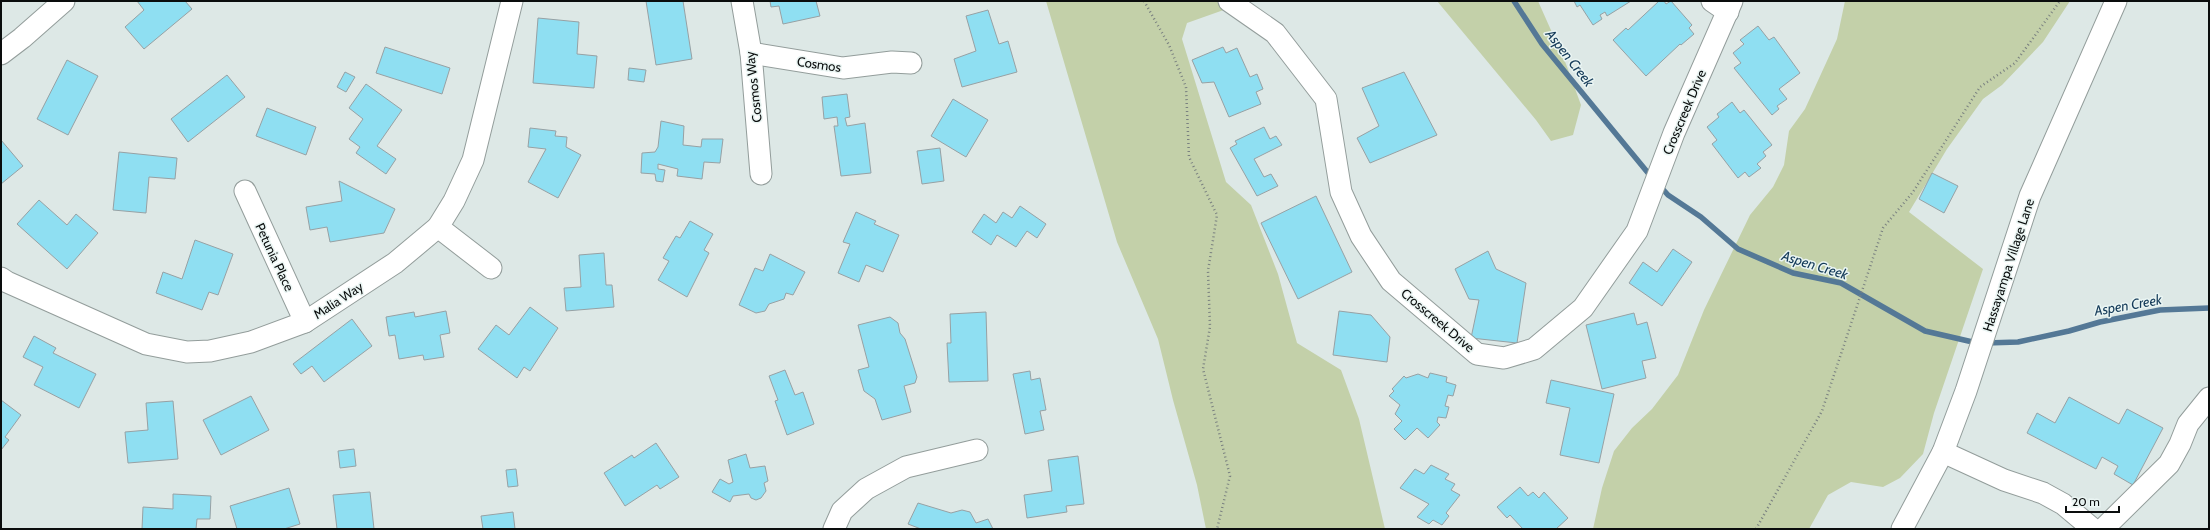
<svg xmlns="http://www.w3.org/2000/svg" width="2210" height="530" font-family="Cabin,sans-serif">
<style>
.green{fill:#c3d0a9}
.lines{fill:none;stroke-linecap:round;stroke-linejoin:round}
.stream{stroke:#547896;stroke-width:5.5}
.building{fill:#8fdff2;stroke:#97a1a4}
.minor-casing{stroke:#939d9b;stroke-width:23}
.path{stroke:#7a8180;stroke-width:2.5;stroke-dasharray:1 3;stroke-linecap:butt}
.minor{stroke:#fff;stroke-width:21}
.labels{text-anchor:middle;dominant-baseline:central;stroke-width:3;stroke-linejoin:round;paint-order:stroke}
.street-label{font-size:13px;fill:#0a0d0d;stroke:#eaf5f3}
.water-label{font-size:14px;font-style:italic;fill:#143a58;stroke:#eaf5f3}
</style>
<rect width="100%" height="100%" fill="#dde8e6"/>
<g class="green">
<polygon points="1046,1 1249,1 1187,23 1182,39 1226,182 1251,205 1278,274 1297,343 1341,370 1359,419 1385,529 1206,529 1197,485 1173,400 1158,339 1117,242"/>
<polygon points="1437,1 1538,1 1566,64 1581,105 1573,135 1551,141 1536,120"/>
<polygon points="1845,1 2070,1 2043,42 2002,85 1983,99 1947,149 1909,212 1983,269 1934,413 1923,454 1900,478 1883,487 1851,482 1828,495 1809,529 1593,529 1602,488 1614,451 1632,428 1652,409 1678,375 1704,310 1750,215 1773,187 1784,165 1789,131 1805,109 1837,39"/>
</g>
<g class="lines">
<g class="stream">
<polyline points="1514,1 1542,44 1653,179"/>
<polyline points="1659,185 1668,195 1701,217 1738,249 1793,273 1841,283 1925,331 1977,343"/>
<polyline points="1986,343 2018,342 2069,331 2100,322 2160,310 2209,308"/>
</g>
</g>
<g class="building">
<polygon points="137,1 185,1 192,9 144,49 125,27 144,10"/>
<polygon points="646,1 683,1 692,59 656,65"/>
<polygon points="770,1 816,1 820,16 783,24 779,6 771,7"/>
<polygon points="1574,1 1631,1 1607,16 1605,12 1600,15 1602,19 1593,25 1580,5 1577,7"/>
<polygon points="1659,1 1664,1 1666,4 1671,1 1692,25 1689,28 1694,34 1681,45 1680,44 1646,76 1613,40 1626,28 1628,30"/>
<polygon points="988,10 999,44 1008,41 1017,72 962,87 954,59 976,51 966,16"/>
<polygon points="538,18 579,22 577,54 597,56 594,88 533,83"/>
<polygon points="1758,26 1769,40 1774,37 1800,73 1779,89 1787,99 1777,106 1779,109 1772,115 1734,68 1741,63 1733,53 1744,44 1740,40"/>
<polygon points="385,47 450,68 442,94 376,73"/>
<polygon points="1223,47 1226,53 1237,48 1250,77 1257,74 1263,89 1256,92 1261,104 1229,117 1214,82 1202,83 1192,60"/>
<polygon points="67,60 98,76 68,135 37,119"/>
<polygon points="629,68 646,70 644,82 628,80"/>
<polygon points="345,72 355,77 346,92 337,87"/>
<polygon points="1404,72 1437,135 1370,163 1357,138 1379,126 1362,88"/>
<polygon points="227,75 245,97 188,142 171,119"/>
<polygon points="366,84 402,110 377,146 396,159 386,174 356,153 360,147 349,139 363,119 349,108"/>
<polygon points="847,94 850,117 845,118 847,126 865,123 871,173 841,176 834,126 838,126 837,117 824,119 822,97"/>
<polygon points="953,99 988,120 966,157 931,136"/>
<polygon points="1732,102 1740,113 1744,110 1772,145 1763,152 1766,156 1757,164 1761,168 1749,177 1745,172 1738,178 1712,144 1717,140 1707,127 1719,117 1717,114"/>
<polygon points="267,108 316,127 306,155 256,136"/>
<polygon points="661,121 684,126 683,145 701,147 702,139 723,139 720,163 704,162 702,179 677,176 678,169 658,164 658,169 665,170 663,182 656,181 655,174 641,173 642,153 655,152 658,147"/>
<polygon points="1264,127 1270,139 1276,136 1282,145 1254,159 1264,177 1271,174 1278,186 1257,196 1230,148 1237,144 1235,141"/>
<polygon points="530,128 556,131 555,136 567,137 566,147 581,155 558,198 528,182 546,149 528,147"/>
<polygon points="1,140 23,166 1,184"/>
<polygon points="940,148 944,181 922,184 917,151"/>
<polygon points="119,152 177,158 175,179 149,177 146,213 113,210"/>
<polygon points="1932,173 1958,186 1944,213 1919,199"/>
<polygon points="339,181 395,209 384,233 330,242 327,227 310,230 306,207 342,201"/>
<polygon points="1316,196 1352,272 1298,299 1261,223"/>
<polygon points="39,200 67,225 76,214 98,233 67,269 17,224"/>
<polygon points="1020,206 1046,224 1037,238 1027,231 1016,247 997,235 991,245 972,232 984,214 996,223 1003,212 1012,218"/>
<polygon points="856,212 876,221 874,224 899,235 883,272 866,265 859,282 838,273 850,244 843,242"/>
<polygon points="690,221 713,234 704,250 709,253 687,297 658,280 669,261 663,258 676,236 680,238"/>
<polygon points="195,240 233,254 218,295 209,292 202,310 156,293 163,272 182,279"/>
<polygon points="1673,249 1692,262 1662,306 1629,283 1643,262 1657,272"/>
<polygon points="1488,251 1496,269 1526,283 1517,343 1471,338 1479,300 1469,299 1455,269"/>
<polygon points="604,253 606,285 612,285 614,307 566,311 564,288 581,287 579,255"/>
<polygon points="770,254 805,272 793,295 786,293 784,299 769,304 765,311 756,313 739,305 755,268 763,271"/>
<polygon points="530,307 558,328 530,371 524,367 517,378 478,349 496,325 509,335"/>
<polygon points="446,311 450,333 440,335 444,357 424,360 423,355 399,359 395,335 389,336 386,317 414,312 415,317"/>
<polygon points="1339,311 1371,315 1390,337 1387,362 1333,355"/>
<polygon points="986,312 988,381 949,382 947,343 951,343 950,314"/>
<polygon points="1634,313 1637,325 1647,322 1656,358 1642,361 1646,378 1602,389 1586,325"/>
<polygon points="890,317 898,323 900,333 905,339 917,377 915,383 904,386 911,412 882,420 875,399 864,391 858,370 869,367 858,325"/>
<polygon points="352,319 372,346 324,382 312,366 301,374 293,364"/>
<polygon points="34,336 56,348 53,353 96,374 79,408 34,385 43,367 23,357"/>
<polygon points="785,370 795,395 803,392 814,424 787,435 775,401 778,400 769,376"/>
<polygon points="1030,371 1031,380 1040,378 1046,410 1040,411 1044,430 1025,434 1013,374"/>
<polygon points="1430,373 1447,377 1446,382 1456,385 1453,396 1448,395 1445,406 1449,407 1446,418 1438,417 1437,422 1440,425 1428,438 1417,428 1405,440 1394,429 1402,421 1395,414 1400,405 1389,396 1394,391 1392,389 1404,376 1406,378 1418,374 1428,378"/>
<polygon points="1551,380 1614,394 1599,463 1560,455 1570,408 1546,403"/>
<polygon points="251,396 269,430 221,455 203,420"/>
<polygon points="2069,397 2119,424 2127,409 2163,428 2133,485 2114,474 2118,466 2102,457 2096,469 2027,433 2037,413 2055,423"/>
<polygon points="1,400 21,415 5,437 9,440 1,450"/>
<polygon points="173,401 178,459 128,463 125,432 148,430 146,403"/>
<polygon points="656,443 679,477 660,489 657,485 625,506 604,473 632,455 634,458"/>
<polygon points="354,449 356,466 340,468 338,451"/>
<polygon points="746,454 750,468 765,466 768,481 764,483 766,491 761,498 756,500 751,498 749,494 733,496 730,502 712,492 720,479 729,484 733,482 728,460"/>
<polygon points="1078,456 1084,504 1066,506 1067,512 1027,518 1024,495 1052,491 1048,460"/>
<polygon points="1431,465 1449,474 1445,479 1455,484 1451,490 1460,495 1446,513 1449,516 1442,525 1433,520 1429,524 1417,517 1429,504 1400,488 1415,469 1424,474"/>
<polygon points="516,469 518,486 508,487 506,470"/>
<polygon points="1520,487 1528,496 1533,492 1539,498 1544,492 1568,518 1556,529 1523,529 1510,515 1507,518 1497,507"/>
<polygon points="289,488 300,524 284,529 237,529 230,506"/>
<polygon points="370,492 374,529 337,529 333,495"/>
<polygon points="173,494 211,496 210,519 197,519 196,529 142,529 143,507 173,509"/>
<polygon points="918,503 951,513 962,510 970,512 976,523 988,519 993,529 921,529 908,524"/>
<polygon points="513,512 515,529 483,529 481,516"/>
</g>
<g class="lines">
<defs>
<g id="minor">
<polyline points="742,1 751,53 761,174"/>
<polyline points="1229,1 1275,33 1326,99 1341,192 1361,236 1391,281 1477,354 1504,358 1534,349 1583,308 1637,231 1674,133 1732,1"/>
<polyline points="1712,1 1728,12"/>
<polyline points="751,53 843,68 892,62 911,63"/>
<polyline points="1,54 22,38 64,1"/>
<polyline points="245,191 305,322"/>
<polyline points="438,227 491,268"/>
<polyline points="1,278 7,282 146,344 187,352 210,351 251,342 305,322 395,263 438,227 454,201 473,160 512,1"/>
<polyline points="1943,452 2004,480 2043,493 2063,504 2093,529"/>
<polyline points="834,529 842,511 866,489 906,467 977,450"/>
<polyline points="1902,529 1943,452 1966,391 2030,196 2116,1"/>
<polyline points="2103,529 2169,464 2180,444 2188,424 2209,398"/>
</g>
</defs>
<use href="#minor" class="minor-casing"/>
<g class="path">
<polyline points="1144,1 1169,45 1186,87 1189,157 1217,215 1208,271 1210,327 1203,369 1230,476 1217,529"/>
<polyline points="1756,529 1822,411 1883,228 1913,192 1980,87 2015,63 2060,1"/>
</g>
<use href="#minor" class="minor"/>
</g>
<g class="labels">
<g class="street-label">
<text transform="translate(819 64) rotate(8)">Cosmos</text>
<text transform="translate(753 87) rotate(-96)">Cosmos Way</text>
<text transform="translate(1684 112) rotate(-67)">Crosscreek Drive</text>
<text transform="translate(275 257) rotate(65)">Petunia Place</text>
<text transform="translate(2008 265) rotate(-72)">Hassayampa Village Lane</text>
<text transform="translate(338 300) rotate(-33)">Malia Way</text>
<text transform="translate(1438 320) rotate(40)">Crosscreek Drive</text>
</g>
<g class="water-label">
<text transform="translate(1570 58) rotate(52)">Aspen Creek</text>
<text transform="translate(1815 265) rotate(17)">Aspen Creek</text>
<text transform="translate(2128 305) rotate(-10)">Aspen Creek</text>
</g>
</g>
<rect width="2210" height="530" fill="none" stroke="#0a0d0d" stroke-width="4"/>
<path d="M2066 506v6h53v-6" fill="none" stroke="#0a0d0d" stroke-width="2"/>
<text x="2072" y="506" font-size="12" fill="#0a0d0d" stroke="#eaf5f3" stroke-width="3" paint-order="stroke">20 m</text>
</svg>
